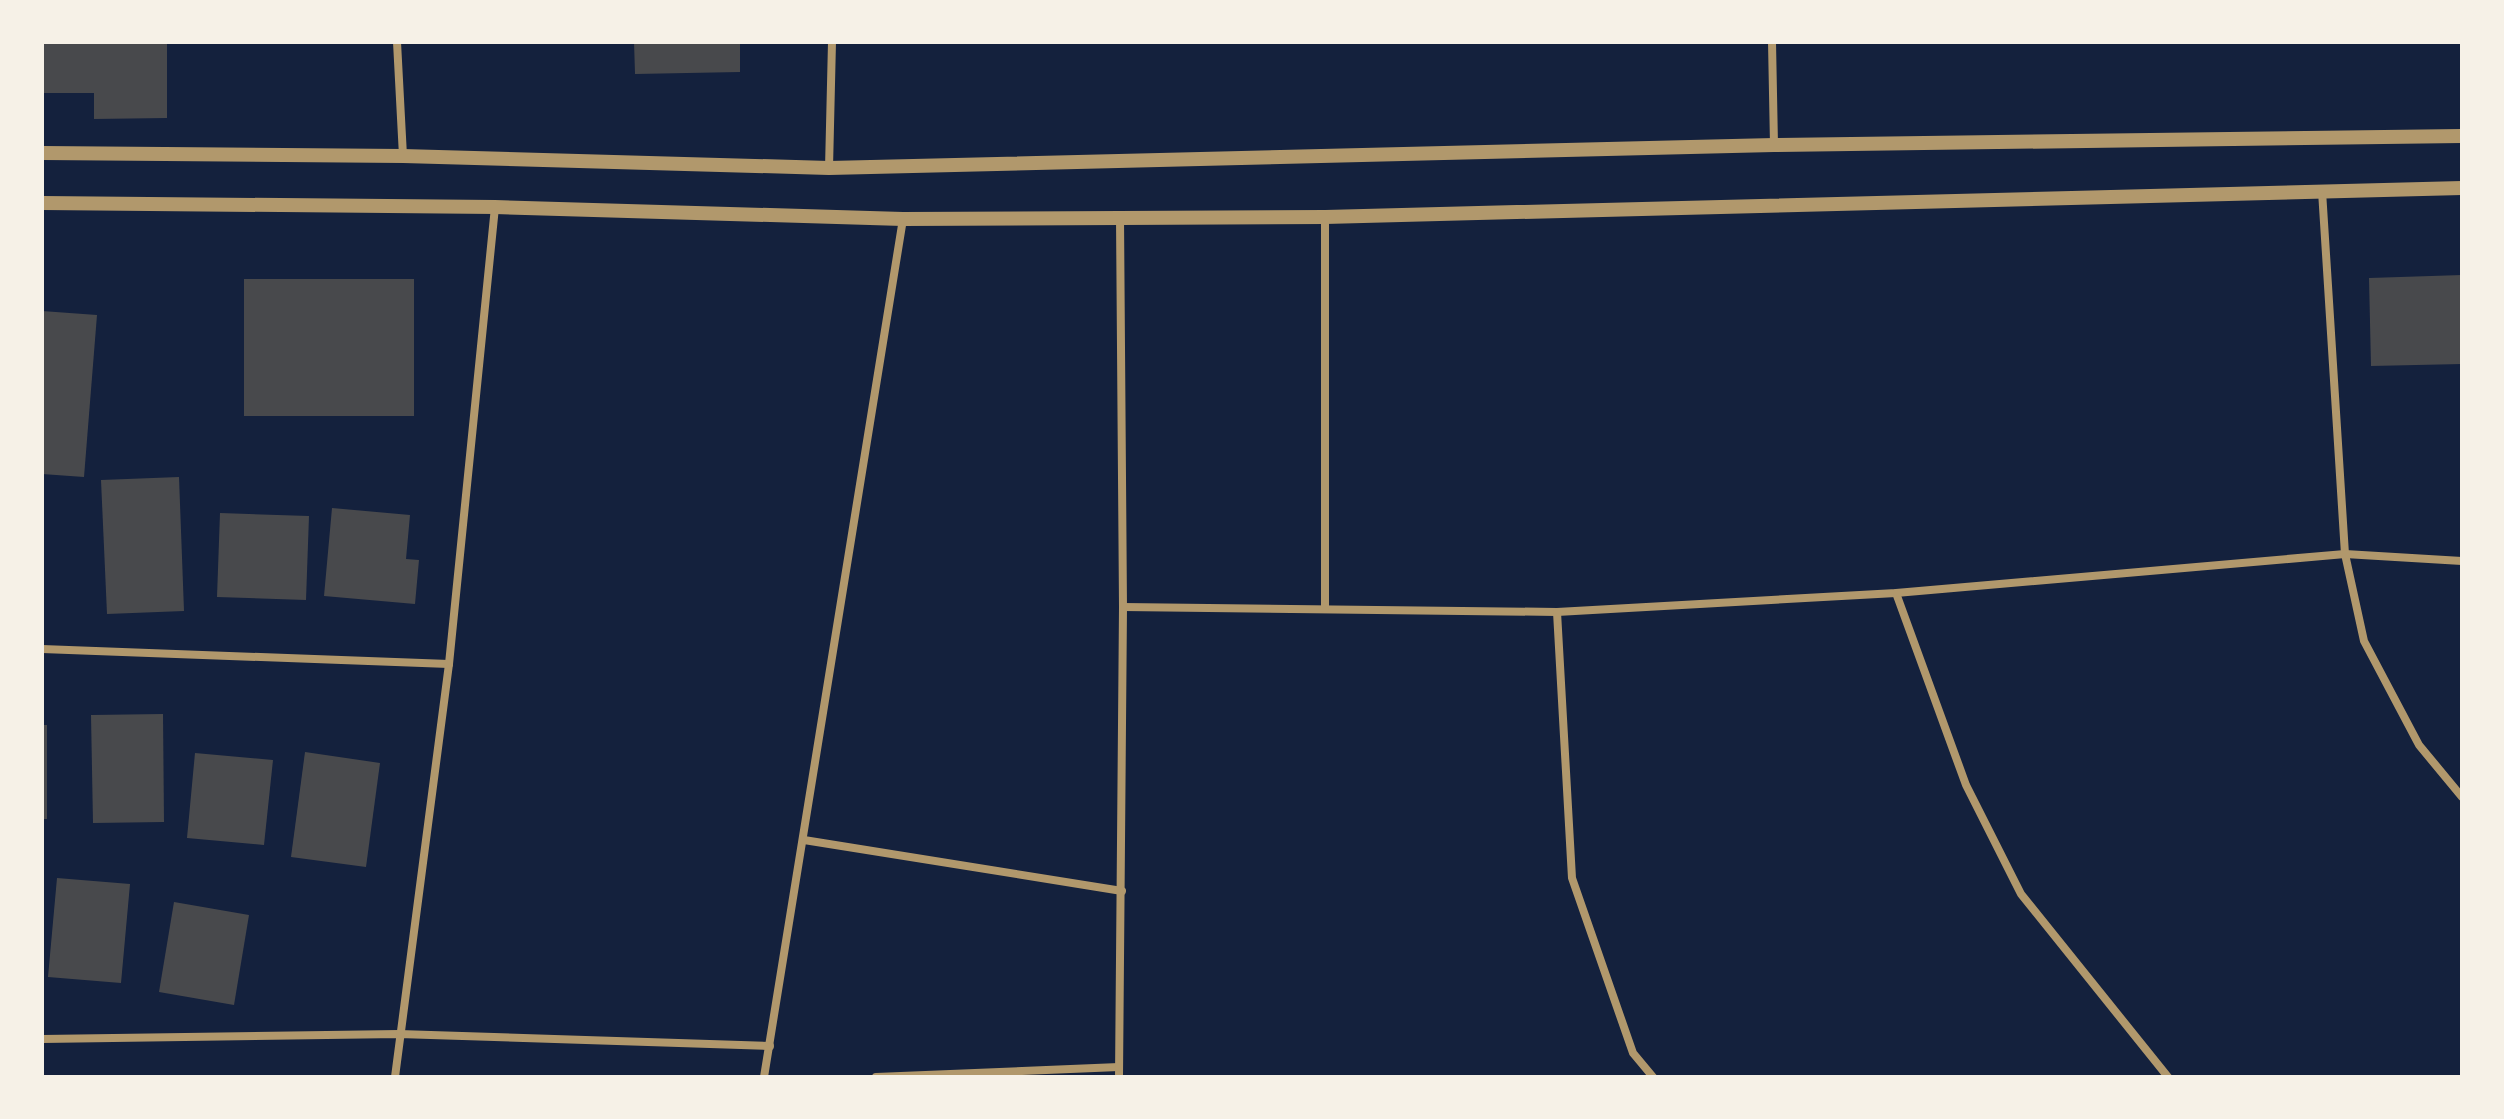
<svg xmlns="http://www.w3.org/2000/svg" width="2504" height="1119" font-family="'Open Sans',sans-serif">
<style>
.building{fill:#48494c}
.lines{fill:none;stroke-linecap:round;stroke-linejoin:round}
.minor{stroke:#b1986c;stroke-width:8}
.tertiary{stroke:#b1986c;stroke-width:14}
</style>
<rect width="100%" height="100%" fill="#14213d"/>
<g class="building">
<polygon points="42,42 167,42 167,118 94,119 94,93 42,93"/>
<polygon points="634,42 740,42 740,72 635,74"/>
<polygon points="2462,275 2462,364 2371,366 2369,278"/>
<rect x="244" y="279" width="170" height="137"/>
<polygon points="42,311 97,315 84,477 42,474"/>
<polygon points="179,477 184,611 107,614 101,480"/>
<polygon points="332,508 410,515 406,559 419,560 415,604 324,596"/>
<polygon points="220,513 309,516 306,600 217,597"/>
<polygon points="163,714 164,822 93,823 91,715"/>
<rect x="42" y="725" width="5" height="94"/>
<polygon points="305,752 380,763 366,867 291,857"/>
<polygon points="195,753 273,760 264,845 187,838"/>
<polygon points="57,878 130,884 121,983 48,977"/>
<polygon points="174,902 249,915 234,1005 159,992"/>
</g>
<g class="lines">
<g class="minor">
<polyline points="397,42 403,156"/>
<polyline points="1772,42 1774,145"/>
<polyline points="829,168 832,42"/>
<polyline points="2322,191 2345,554 2364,641 2419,745 2462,797"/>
<polyline points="1896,593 1966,785 2021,894 2168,1077"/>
<polyline points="1123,607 1557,612 1896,593 2345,554 2462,561"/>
<polyline points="1325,608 1325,217"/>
<polyline points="1557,612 1572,878 1633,1053 1653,1077"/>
<polyline points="42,649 449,664"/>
<polyline points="804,840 1122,891"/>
<polyline points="42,1039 399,1034 770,1046"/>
<polyline points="395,1077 449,664 495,207"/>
<polyline points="764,1077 903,219"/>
<polyline points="876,1077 1119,1067"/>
<polyline points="1119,1077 1123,607 1120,218"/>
</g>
<g class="tertiary">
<polyline points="42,153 403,156 829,168 1774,145 2462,136"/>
<polyline points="42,203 495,207 903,219 1120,218 1325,217 2462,188"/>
</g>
</g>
<rect width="2504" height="1119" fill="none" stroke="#f6f1e7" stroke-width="88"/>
</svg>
